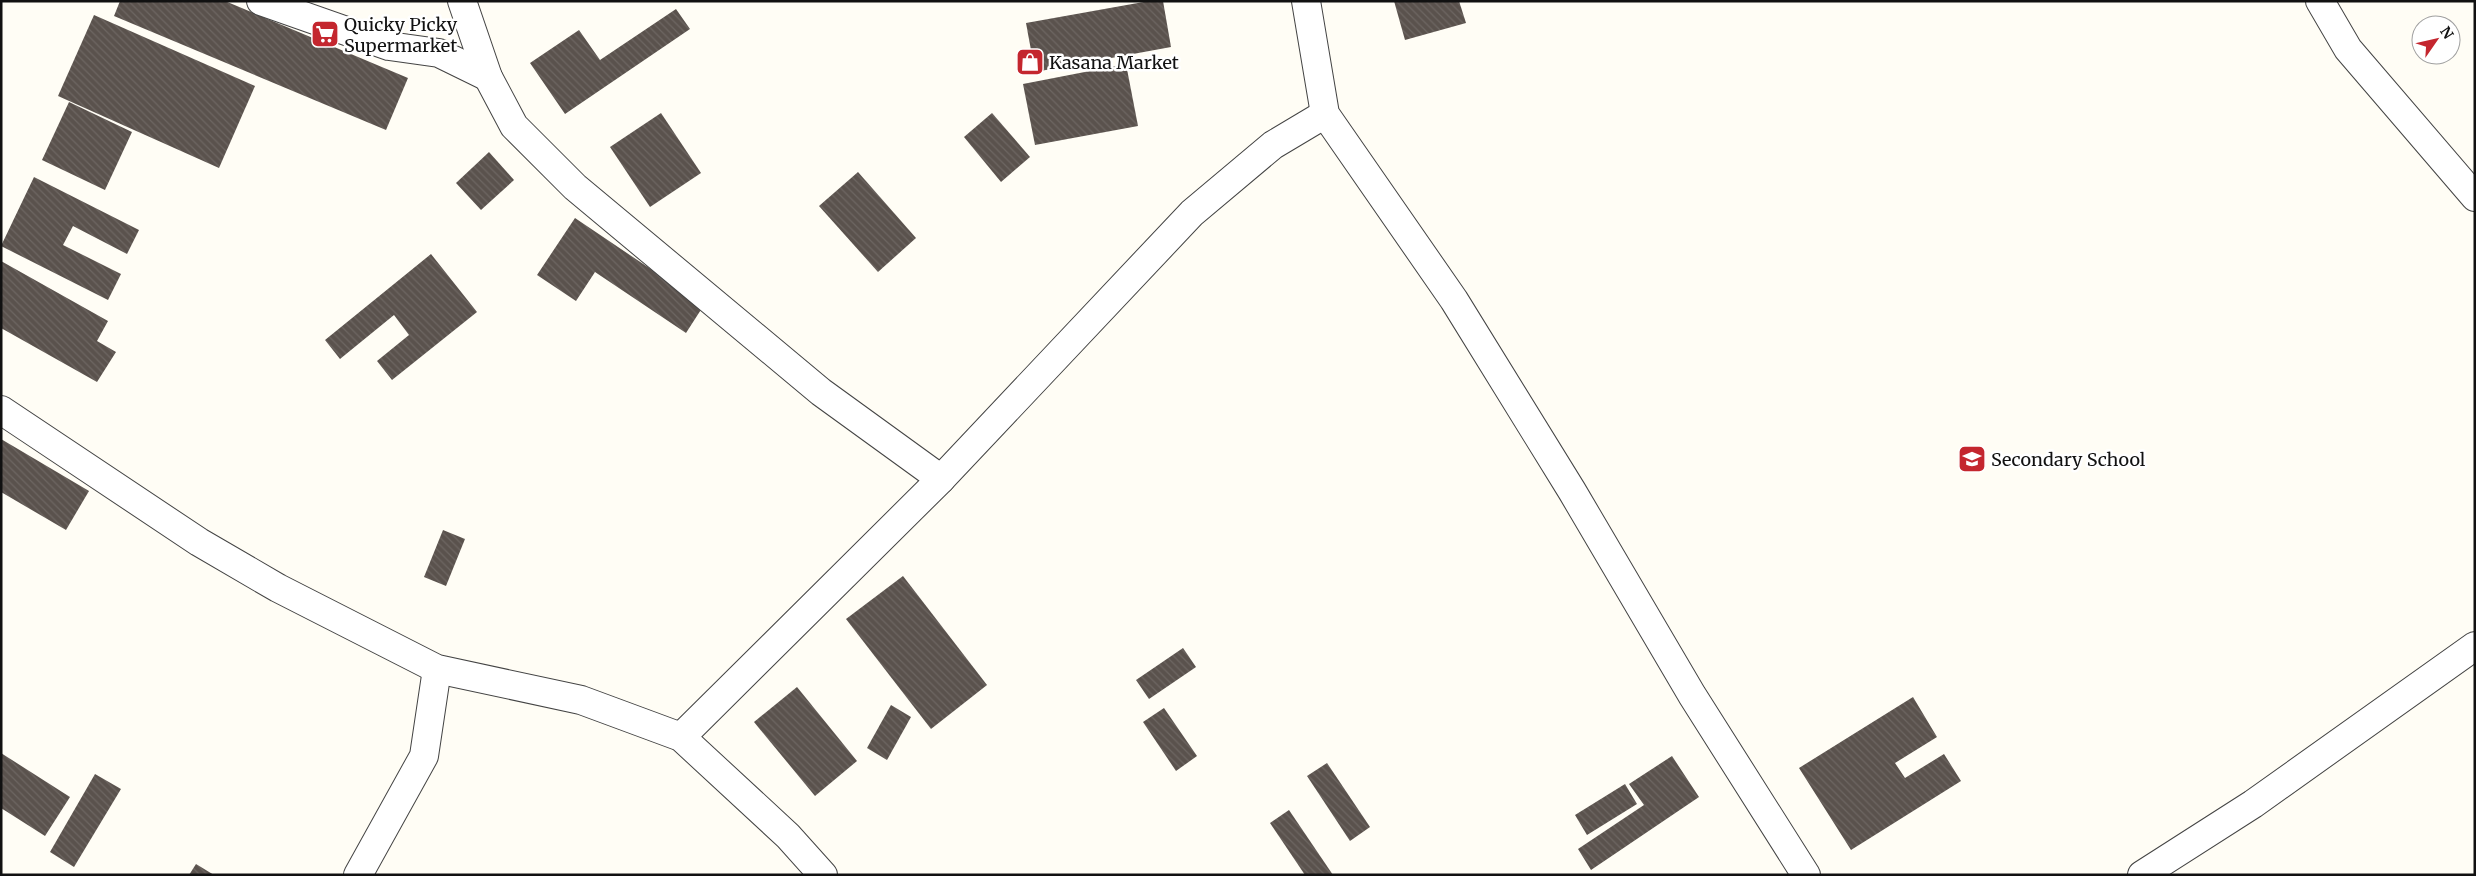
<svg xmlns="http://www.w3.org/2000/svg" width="2476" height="876" font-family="Merriweather,serif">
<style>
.building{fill:url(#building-back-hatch)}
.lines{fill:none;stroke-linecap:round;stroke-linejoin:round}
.minor-casing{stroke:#444;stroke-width:30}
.minor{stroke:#fff;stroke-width:28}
.labels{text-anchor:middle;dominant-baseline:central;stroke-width:5;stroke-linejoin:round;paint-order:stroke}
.poi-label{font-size:18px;fill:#111;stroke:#fff;text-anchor:start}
</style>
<defs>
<pattern id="building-back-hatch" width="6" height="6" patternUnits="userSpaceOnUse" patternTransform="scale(1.25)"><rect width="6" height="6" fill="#5a524d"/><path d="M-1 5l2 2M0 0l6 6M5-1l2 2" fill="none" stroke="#6d6662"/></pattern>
</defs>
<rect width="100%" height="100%" fill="#fffdf5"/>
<g class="building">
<polygon points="120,1 225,1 408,78 386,130 114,16"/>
<polygon points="1149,1 1163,1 1171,47 1035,72 1026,23"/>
<polygon points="1394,1 1459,1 1466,23 1405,40"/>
<polygon points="676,9 690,29 565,114 530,63 579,30 600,60"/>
<polygon points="94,15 255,86 219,168 58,96"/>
<polygon points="1126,64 1138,126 1035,145 1023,84"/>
<polygon points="69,102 132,132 105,190 42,160"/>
<polygon points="661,113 701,173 650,207 610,147"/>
<polygon points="992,113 1030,157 1001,182 964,137"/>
<polygon points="489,152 514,180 481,210 456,183"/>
<polygon points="858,172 916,238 878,272 819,206"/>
<polygon points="34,177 139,230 127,254 73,226 63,245 121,274 108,300 1,246"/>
<polygon points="575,218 704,305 686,333 595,272 576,301 537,275"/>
<polygon points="431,254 477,312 392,380 377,361 409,335 394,315 340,359 325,340"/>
<polygon points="1,261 108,321 97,341 116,352 97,382 1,328"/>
<polygon points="1,439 89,491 66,530 1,492"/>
<polygon points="443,530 465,539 446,586 424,577"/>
<polygon points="903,576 987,685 931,729 846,619"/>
<polygon points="1183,648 1196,667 1149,699 1136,680"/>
<polygon points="797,687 857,761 815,796 754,722"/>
<polygon points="1913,697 1937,737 1895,763 1905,778 1944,754 1961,781 1851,850 1799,768"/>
<polygon points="891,705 911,717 887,760 867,748"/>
<polygon points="1164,708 1197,756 1176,771 1143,722"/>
<polygon points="1,753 70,797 45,836 1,808"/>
<polygon points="1672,756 1699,797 1591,870 1578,849 1644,805 1629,784"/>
<polygon points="1327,763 1370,827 1350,841 1307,776"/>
<polygon points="95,774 121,789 74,867 50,852"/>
<polygon points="1625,784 1637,804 1587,835 1575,815"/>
<polygon points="1289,810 1333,875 1305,875 1270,823"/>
<polygon points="196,864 214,875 189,875"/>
</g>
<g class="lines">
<defs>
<g id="minor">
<polyline points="261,1 389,46 439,53 488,77"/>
<polyline points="462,1 488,77 514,126 575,187 821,392 941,479"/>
<polyline points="1306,1 1325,114 1454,300 1572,491 1692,695 1806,875"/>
<polyline points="2320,1 2348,49 2475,197"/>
<polyline points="1,410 199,542 278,588 437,669 581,700 681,737 788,836 823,875"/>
<polyline points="681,737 941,479 1192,213 1273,145 1325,114"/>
<polyline points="358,875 424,756 437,669"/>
<polyline points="2142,875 2253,804 2475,646"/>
</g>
</defs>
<use href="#minor" class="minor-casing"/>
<use href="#minor" class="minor"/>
</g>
<defs>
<symbol id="supermarket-square" viewBox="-11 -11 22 22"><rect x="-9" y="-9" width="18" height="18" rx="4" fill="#c4262e" stroke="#fff"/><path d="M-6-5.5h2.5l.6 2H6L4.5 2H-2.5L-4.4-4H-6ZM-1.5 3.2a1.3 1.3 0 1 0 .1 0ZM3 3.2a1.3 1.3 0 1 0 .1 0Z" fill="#fff"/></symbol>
<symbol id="shop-square" viewBox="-11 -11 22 22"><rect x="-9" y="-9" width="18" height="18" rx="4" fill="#c4262e" stroke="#fff"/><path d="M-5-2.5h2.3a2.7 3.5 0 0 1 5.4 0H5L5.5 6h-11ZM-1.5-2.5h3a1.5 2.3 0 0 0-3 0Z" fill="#fff"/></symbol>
<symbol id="school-square" viewBox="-11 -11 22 22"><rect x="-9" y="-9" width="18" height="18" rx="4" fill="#c4262e" stroke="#fff"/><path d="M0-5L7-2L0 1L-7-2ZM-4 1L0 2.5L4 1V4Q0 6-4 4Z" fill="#fff"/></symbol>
</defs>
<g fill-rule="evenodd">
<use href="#supermarket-square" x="309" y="18" width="32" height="32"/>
<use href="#shop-square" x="1014" y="46" width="32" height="32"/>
<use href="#school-square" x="1956" y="443" width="32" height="32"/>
</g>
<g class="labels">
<g class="poi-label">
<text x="344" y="24">Quicky Picky<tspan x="344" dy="21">Supermarket</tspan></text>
<text x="1049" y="62">Kasana Market</text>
<text x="1991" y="459">Secondary School</text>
</g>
</g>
<rect width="2476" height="876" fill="none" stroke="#111111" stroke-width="5"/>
<g transform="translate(2436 40) rotate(56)"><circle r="24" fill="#ffffff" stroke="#a0a0a0"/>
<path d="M0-4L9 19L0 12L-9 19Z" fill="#c4262e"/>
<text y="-8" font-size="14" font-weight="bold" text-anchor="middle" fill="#111111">N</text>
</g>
</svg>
